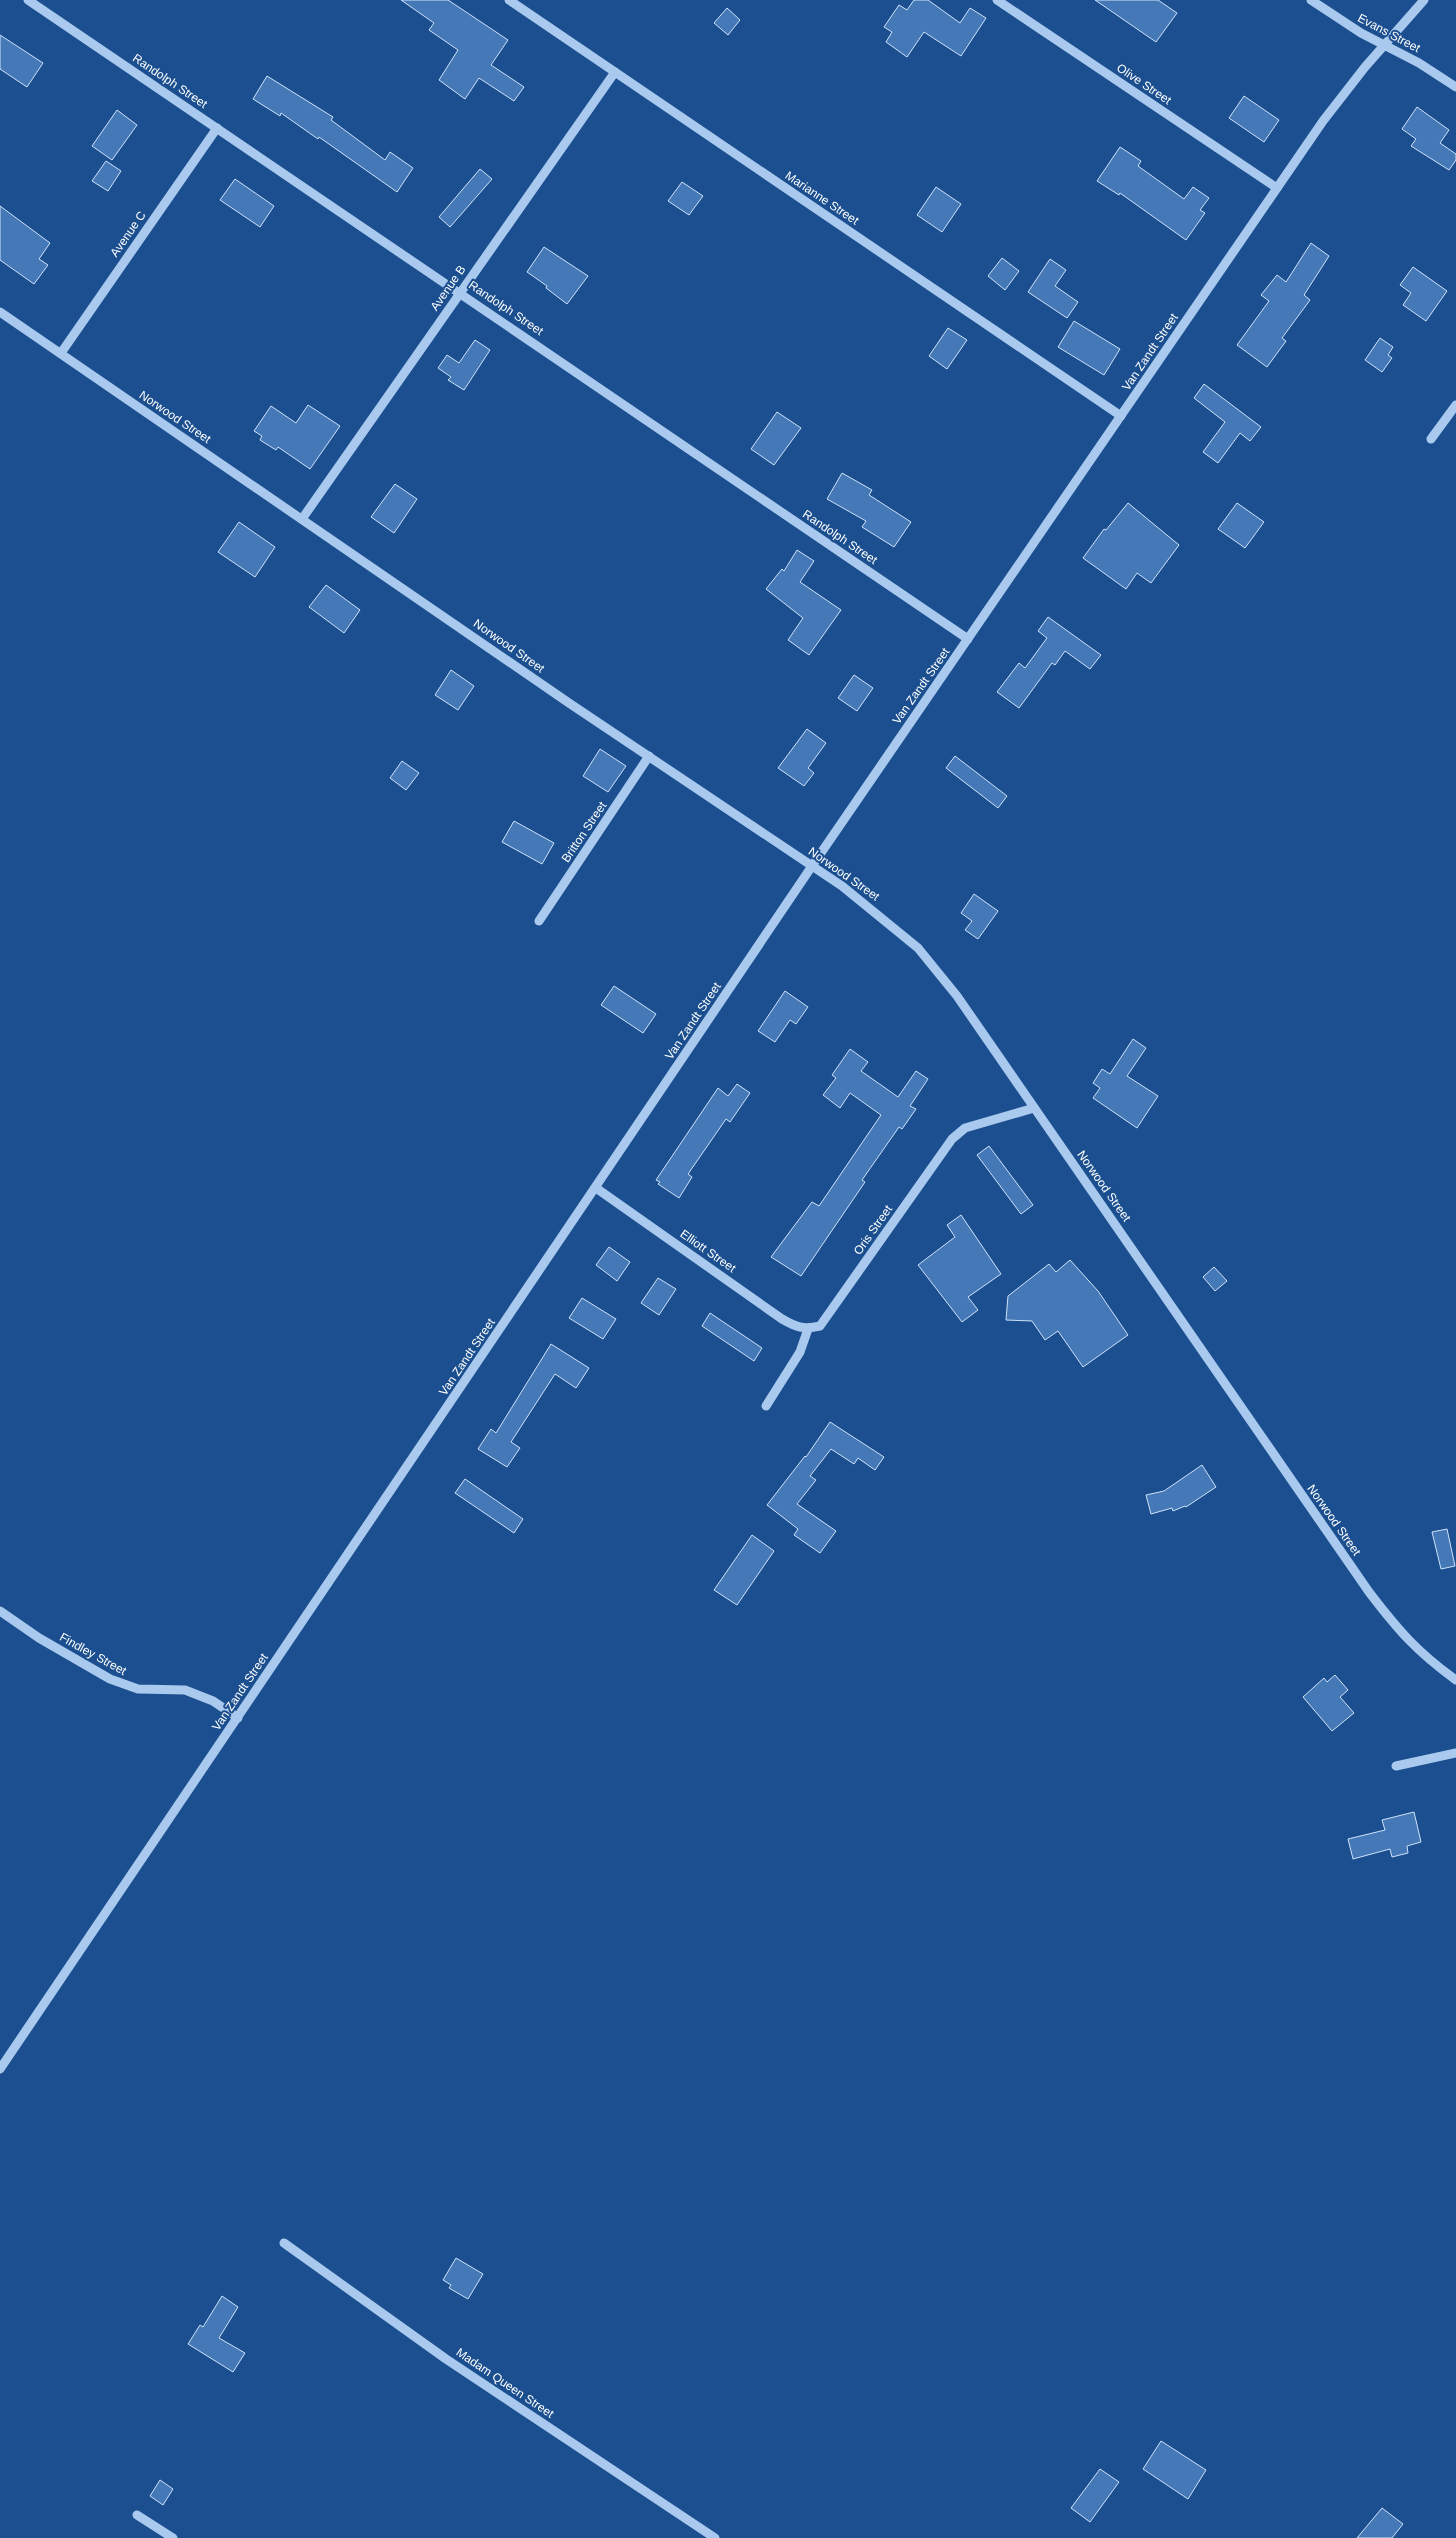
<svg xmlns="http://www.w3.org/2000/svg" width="1456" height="2538" font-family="Arial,sans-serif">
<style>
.building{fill:#4478b7;stroke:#cfe3fa}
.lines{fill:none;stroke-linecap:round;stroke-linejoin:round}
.minor{stroke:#a9c9ee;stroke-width:9}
.labels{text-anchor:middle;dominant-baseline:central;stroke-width:4;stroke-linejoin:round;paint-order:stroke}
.street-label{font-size:12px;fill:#fff;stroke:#1b4f8f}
</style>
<rect width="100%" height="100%" fill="#1b4f8f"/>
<g class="building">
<polygon points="401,0 448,0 508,40 491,65 524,87 514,101 479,78 465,99 439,80 458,50 429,30 434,23"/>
<polygon points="914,0 928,0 960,23 970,8 986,18 961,56 924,32 907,57 886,42 892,32 884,27 899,5 907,10"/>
<polygon points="1095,0 1158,0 1177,13 1156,42"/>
<polygon points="727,8 740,20 728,35 714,23"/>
<polygon points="0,35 43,63 27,87 0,69"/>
<polygon points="267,76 333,117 331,120 385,160 390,152 413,168 397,192 319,137 318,139 281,113 280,116 253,99"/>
<polygon points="1244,96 1279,120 1264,142 1229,118"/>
<polygon points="1417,107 1449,130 1440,143 1456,154 1456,160 1449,170 1411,146 1416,139 1402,129"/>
<polygon points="117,110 137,125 112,160 92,146"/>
<polygon points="1120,147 1141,161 1138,166 1184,199 1193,187 1209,198 1200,210 1205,213 1186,240 1120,193 1119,195 1097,181"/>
<polygon points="106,161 121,171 108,191 92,181"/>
<polygon points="480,169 492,179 450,227 439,217"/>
<polygon points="235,179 274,206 260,227 220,200"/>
<polygon points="682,182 703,196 689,215 668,201"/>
<polygon points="936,187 961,204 942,232 917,215"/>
<polygon points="0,206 50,243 39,259 48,265 34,284 0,260"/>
<polygon points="1311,243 1329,256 1304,295 1310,300 1282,338 1286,341 1267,367 1237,345 1269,301 1261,295 1277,275 1286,282"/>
<polygon points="544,247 588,276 567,304 546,288 547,286 527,272"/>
<polygon points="1002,258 1019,271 1005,290 988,276"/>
<polygon points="1050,259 1066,270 1055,286 1078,302 1067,318 1028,292"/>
<polygon points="1413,267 1447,291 1426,321 1403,305 1411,293 1400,285"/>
<polygon points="1074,321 1120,349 1104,375 1058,347"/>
<polygon points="948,328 967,340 947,369 929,356"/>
<polygon points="1380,338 1393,347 1388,355 1392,358 1382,372 1365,360"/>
<polygon points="475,340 490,350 464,390 448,380 451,377 438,368 447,355 459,363"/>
<polygon points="1204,384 1261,427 1250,441 1240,433 1218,463 1203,452 1225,422 1194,398"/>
<polygon points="308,405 340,426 310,469 278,447 276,450 260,440 262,436 254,431 271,406 296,423"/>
<polygon points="777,412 801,428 774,465 751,449"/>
<polygon points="842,473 872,490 869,495 911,522 894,547 862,527 866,521 827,499"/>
<polygon points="395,484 417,499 394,533 371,517"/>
<polygon points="1128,503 1179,545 1151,583 1137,573 1126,589 1083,558 1104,529 1106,530"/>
<polygon points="1237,503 1264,522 1245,548 1218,529"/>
<polygon points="239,522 275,547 255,577 218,552"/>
<polygon points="797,550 814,561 800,582 841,610 809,655 788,640 803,618 766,589 782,569 784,571"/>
<polygon points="326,585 360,610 344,633 309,607"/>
<polygon points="1048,617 1101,655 1090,669 1065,651 1055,665 1052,663 1019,708 997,692 1019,663 1025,668 1047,638 1038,631"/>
<polygon points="451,670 474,686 458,710 435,695"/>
<polygon points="854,675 873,688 857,711 838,698"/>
<polygon points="807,729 826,743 808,768 814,773 804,786 778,768"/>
<polygon points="600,749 626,766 608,792 583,776"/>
<polygon points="955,756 1007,796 998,808 946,768"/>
<polygon points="402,761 419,773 406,790 390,778"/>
<polygon points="514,821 554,843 542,864 502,842"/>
<polygon points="974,894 998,911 978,939 965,930 972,921 961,913"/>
<polygon points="614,986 656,1014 643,1033 601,1005"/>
<polygon points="785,991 808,1007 796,1024 790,1020 775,1042 758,1031"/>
<polygon points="1133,1039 1146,1048 1127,1076 1158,1096 1137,1128 1093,1098 1100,1088 1093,1083 1102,1069 1110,1074"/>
<polygon points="850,1049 868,1062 861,1071 898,1097 916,1071 928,1079 910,1106 916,1109 902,1129 899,1127 862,1180 865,1182 801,1276 771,1257 812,1202 819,1206 881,1115 850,1093 840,1108 823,1095 836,1078 832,1075"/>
<polygon points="737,1084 750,1093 730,1122 726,1119 688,1174 692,1177 679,1198 658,1184 660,1182 656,1180 718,1088 728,1096"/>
<polygon points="989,1146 1033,1205 1021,1214 977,1155"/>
<polygon points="961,1215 1001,1274 968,1297 978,1310 962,1322 918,1265 955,1237 947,1225"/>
<polygon points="609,1247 630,1262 617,1281 596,1265"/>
<polygon points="1070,1260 1098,1291 1128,1335 1083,1367 1058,1331 1045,1340 1032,1321 1006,1320 1008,1296 1049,1264 1056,1272"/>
<polygon points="1214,1267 1227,1281 1215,1291 1203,1277"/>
<polygon points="658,1278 676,1289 659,1315 641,1303"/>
<polygon points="582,1298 616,1319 603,1339 569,1318"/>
<polygon points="710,1313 762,1348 754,1361 702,1326"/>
<polygon points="551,1344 589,1368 576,1388 555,1374 511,1442 520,1448 507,1467 478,1449 491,1429 496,1433"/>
<polygon points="830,1422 884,1457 875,1470 858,1458 854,1464 831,1449 810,1476 816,1480 797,1504 836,1531 820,1553 794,1535 798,1529 767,1505 805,1456 806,1457"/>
<polygon points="1202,1465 1216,1487 1186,1507 1185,1506 1173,1511 1172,1508 1151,1514 1146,1495 1164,1491"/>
<polygon points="465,1479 523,1519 514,1533 455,1493"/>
<polygon points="1447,1529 1455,1566 1441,1569 1432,1532"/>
<polygon points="752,1535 774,1551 737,1605 714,1590"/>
<polygon points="1335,1675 1348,1690 1340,1697 1354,1713 1332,1731 1303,1697 1324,1678 1327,1682"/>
<polygon points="1414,1812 1421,1842 1407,1846 1408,1853 1392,1857 1390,1849 1353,1859 1348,1839 1385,1830 1382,1820"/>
<polygon points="456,2258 483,2274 468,2299 449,2288 451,2285 443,2280"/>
<polygon points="222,2296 238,2307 219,2338 245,2353 233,2372 188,2344 200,2325 203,2327"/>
<polygon points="1161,2441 1206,2470 1188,2499 1143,2469"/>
<polygon points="1100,2469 1119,2482 1090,2522 1071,2508"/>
<polygon points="160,2480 173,2489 163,2505 150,2496"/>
<polygon points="1382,2508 1403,2524 1392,2538 1357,2538"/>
</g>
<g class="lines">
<g class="minor">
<polyline points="28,0 968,639"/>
<polyline points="509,0 1121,416"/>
<polyline points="997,0 1277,188"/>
<polyline points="1311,0 1361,33 1419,63 1456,87"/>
<path d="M0 312 569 703 842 886 918 948 957 996 1369 1592C1398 1630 1417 1652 1456 1680"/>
<polyline points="61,353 217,128"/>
<polyline points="1431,439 1456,405"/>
<polyline points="302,519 615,72"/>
<polyline points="539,921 649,756"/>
<path d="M596 1188 782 1319C796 1327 803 1330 820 1326L952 1139 965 1128 1034 1108"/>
<polyline points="766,1406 800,1352 808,1329"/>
<polyline points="0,1611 39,1638 110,1679 138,1689 185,1690 213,1701 238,1718"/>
<polyline points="1396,1766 1456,1753"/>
<polyline points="0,2069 812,866 1323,121 1365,67 1424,0"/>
<polyline points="284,2243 446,2359 715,2538"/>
<polyline points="137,2515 173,2538"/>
</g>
</g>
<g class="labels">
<g class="street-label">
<text transform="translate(1389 33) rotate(28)">Evans Street</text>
<text transform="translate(170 81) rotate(34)">Randolph Street</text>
<text transform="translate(1144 84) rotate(34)">Olive Street</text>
<text transform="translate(822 198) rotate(34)">Marianne Street</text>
<text transform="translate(128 234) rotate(-55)">Avenue C</text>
<text transform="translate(448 288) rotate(-55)">Avenue B</text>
<text transform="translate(506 308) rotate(34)">Randolph Street</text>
<text transform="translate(1150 352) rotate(-56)">Van Zandt Street</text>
<text transform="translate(175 417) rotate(34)">Norwood Street</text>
<text transform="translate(840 537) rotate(34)">Randolph Street</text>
<text transform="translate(509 646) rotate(35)">Norwood Street</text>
<text transform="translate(921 686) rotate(-55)">Van Zandt Street</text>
<text transform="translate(584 832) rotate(-56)">Britton Street</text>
<text transform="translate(844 874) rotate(35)">Norwood Street</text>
<text transform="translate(693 1021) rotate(-56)">Van Zandt Street</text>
<text transform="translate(1104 1186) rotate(55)">Norwood Street</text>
<text transform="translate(873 1230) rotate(-55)">Oris Street</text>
<text transform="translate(708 1251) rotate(35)">Elliott Street</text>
<text transform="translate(467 1357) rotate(-56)">Van Zandt Street</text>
<text transform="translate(1334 1520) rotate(55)">Norwood Street</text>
<text transform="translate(93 1654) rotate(29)">Findley Street</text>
<text transform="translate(240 1692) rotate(-56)">Van Zandt Street</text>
<text transform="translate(505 2383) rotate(34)">Madam Queen Street</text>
</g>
</g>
</svg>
